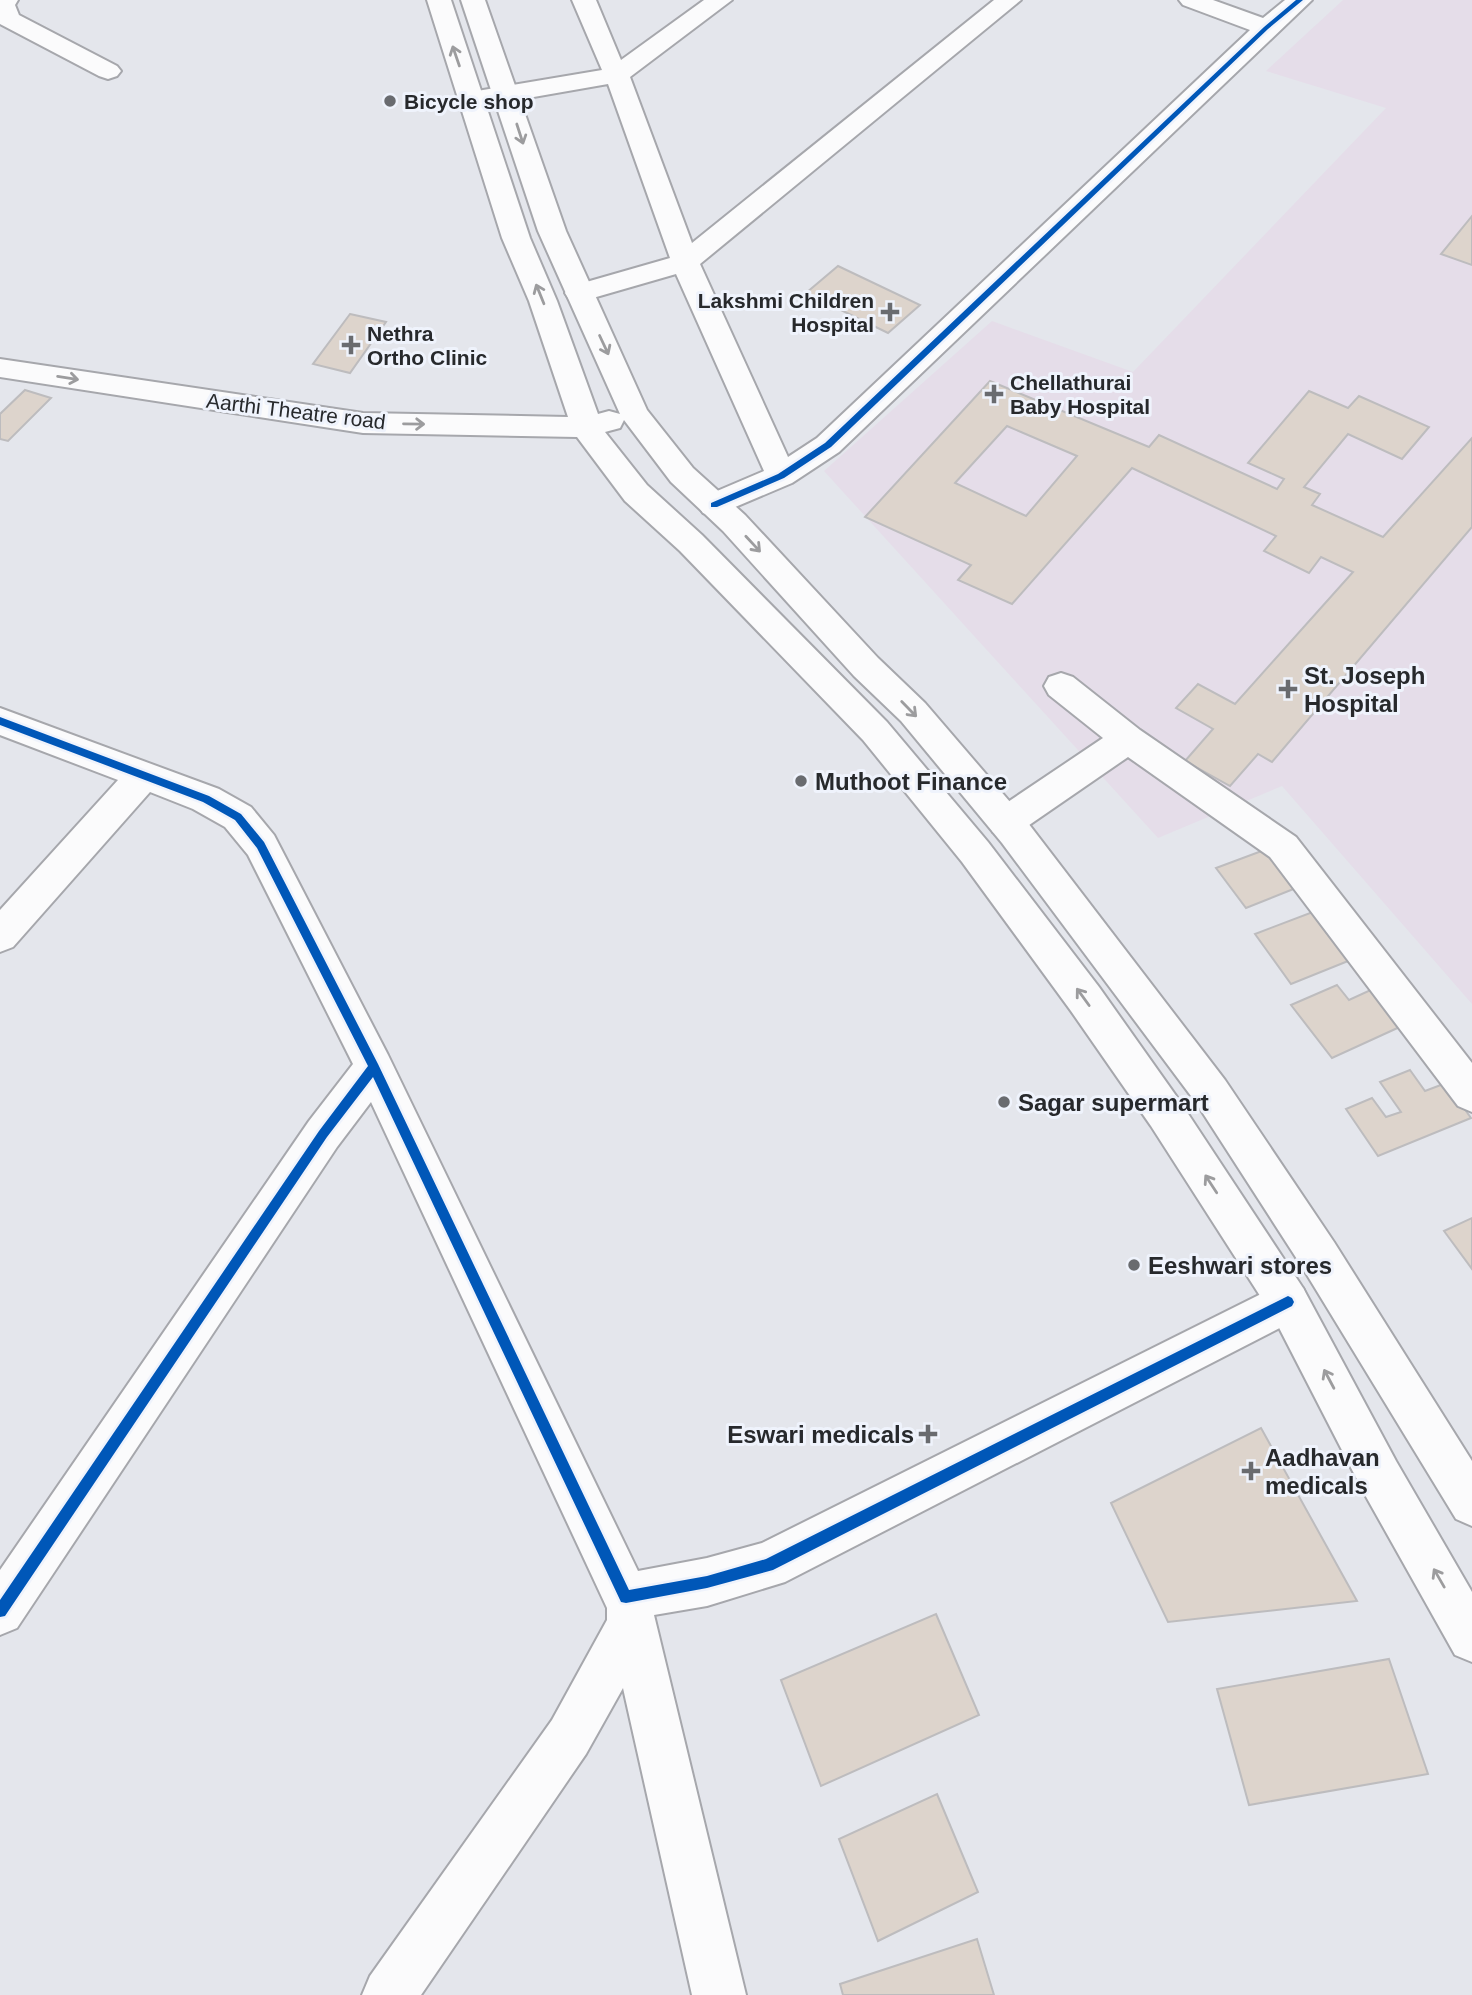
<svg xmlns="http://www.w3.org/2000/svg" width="1472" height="1995" font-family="Arial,sans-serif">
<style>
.education{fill:#e5dde9}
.building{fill:#ddd4cc;stroke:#bdbcbe;stroke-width:2;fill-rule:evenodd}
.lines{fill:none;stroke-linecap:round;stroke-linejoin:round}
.minor-casing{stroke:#a6a7ac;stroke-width:4}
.major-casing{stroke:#a6a7ac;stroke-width:4}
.minor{fill:#fbfbfc;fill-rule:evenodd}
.major{fill:#fbfbfc;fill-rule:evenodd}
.cycleway-casing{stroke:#eff3fc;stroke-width:5}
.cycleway{fill:#0057b8;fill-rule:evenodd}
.oneway{stroke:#9c9c9e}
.poi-dot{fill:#696b6f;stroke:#eff3fc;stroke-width:2.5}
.labels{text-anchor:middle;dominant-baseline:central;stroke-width:6;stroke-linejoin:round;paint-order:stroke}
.far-poi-label{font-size:21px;font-weight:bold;fill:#27292c;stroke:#eff3fc;text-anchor:start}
.far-street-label{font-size:21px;fill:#27292c;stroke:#eff3fc}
.poi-label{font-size:24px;font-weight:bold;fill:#27292c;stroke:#eff3fc;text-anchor:start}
</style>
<rect width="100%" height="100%" fill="#e4e6ec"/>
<polygon class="education" points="1343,0 1472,0 1472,1004 1282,786 1158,838 824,471 992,321 1133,372 1386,108 1266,71"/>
<g class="building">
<polygon points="1472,216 1472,265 1441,254"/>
<polygon points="838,266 920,305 888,333 806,293"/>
<polygon points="350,314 386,322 350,373 313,364"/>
<path d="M990 381 1149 447 1159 435 1277 489 1284 479 1248 463 1309 391 1348 408 1359 396 1429 427 1402 459 1348 434 1304 487 1320 494 1312 505 1383 537 1472 438V527L1272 762 1258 754 1230 786 1185 761 1213 729 1176 708 1198 684 1235 704 1353 572 1321 557 1309 573 1264 551 1276 536 1132 468 1012 604 958 580 971 565 865 517ZM1007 426 1077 456 1026 516 955 483Z"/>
<polygon points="25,390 51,398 8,441 0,439 0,414"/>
<polygon points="1267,849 1296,888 1246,908 1216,868"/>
<polygon points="1326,907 1363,955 1291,984 1255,934"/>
<polygon points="1337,985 1349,1000 1375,988 1404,1025 1332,1058 1291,1005"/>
<polygon points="1410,1070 1425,1091 1446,1083 1471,1118 1378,1156 1346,1109 1372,1098 1386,1117 1401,1112 1380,1082"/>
<polygon points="1472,1218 1472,1269 1444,1231"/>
<polygon points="1261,1428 1357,1601 1168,1622 1111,1503"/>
<polygon points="936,1614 979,1715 821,1786 781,1680"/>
<polygon points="1389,1659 1428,1774 1249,1805 1217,1689"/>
<polygon points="937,1794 978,1892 878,1941 839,1839"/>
<polygon points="977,1939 994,1995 843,1995 840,1984"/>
</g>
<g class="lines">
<defs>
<g id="minor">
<polygon points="0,0 18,0 15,5 19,15 117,66 121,71 117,76 108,79 99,76 0,24"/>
<polygon points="572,0 596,0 621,60 704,0 732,0 630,77 692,243 994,0 1021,0 700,264 788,457 817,438 1250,30 1183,5 1179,0 1213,0 1263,18 1285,0 1312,0 839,452 792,483 714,516 703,513 698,505 703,497 764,471 676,274 579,302 569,299 565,293 569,287 670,258 608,84 471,108 462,105 458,100 462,95 471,92 602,70"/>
<polygon points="1061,673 1073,677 1140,730 1296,837 1472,1063 1472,1112 1458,1106 1270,857 1128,757 1019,832 1006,836 993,832 988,822 993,812 1103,738 1049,695 1044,686 1049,677"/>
<polygon points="0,708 219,789 251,807 274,835 388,1055 638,1571 707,1558 762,1543 1273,1288 1288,1282 1303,1288 1309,1302 1303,1316 785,1582 707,1606 654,1615 746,1995 692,1995 623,1688 586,1754 421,1995 362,1995 370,1976 552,1720 607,1620 607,1608 371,1102 337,1147 17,1628 0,1635 0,1570 309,1121 353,1064 248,855 225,827 193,809 150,792 13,947 0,952 0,910 118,780 0,735"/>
</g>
<polygon id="major" points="427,0 451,0 530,238 557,301 598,414 609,411 620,414 538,231 461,0 485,0 566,231 647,410 693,468 745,515 878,658 925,703 1028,823 1225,1080 1334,1242 1472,1461 1472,1526 1456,1519 1304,1270 1197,1104 1002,843 901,721 854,676 723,531 671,482 624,420 620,428 605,432 647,485 702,535 887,722 988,842 1099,987 1179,1100 1303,1288 1396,1461 1472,1592 1472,1662 1455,1655 1364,1493 1273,1316 1151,1126 1071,1011 962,862 863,740 680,551 625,501 577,437 363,433 0,377 0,359 363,413 568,417 529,301 502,238"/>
</defs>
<use href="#minor" class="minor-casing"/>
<use href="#major" class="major-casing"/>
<use href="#minor" class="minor"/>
<use href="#major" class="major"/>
<defs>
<g id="cycleway">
<polygon points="1296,0 1303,0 1268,29 831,447 784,478 717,507 711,507 711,503 778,474 825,443 1264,27"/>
<polygon points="0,717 209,796 241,814 264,842 378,1064 629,1590 707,1576 766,1559 1284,1298 1288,1296 1292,1298 1294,1302 1292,1306 773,1570 707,1588 626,1603 621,1602 373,1077 327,1137 5,1616 0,1617 0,1600 319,1131 368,1066 257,848 235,820 203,802 0,725"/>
</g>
</defs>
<use href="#cycleway" class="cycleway-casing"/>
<use href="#cycleway" class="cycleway"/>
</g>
<defs><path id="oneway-shaft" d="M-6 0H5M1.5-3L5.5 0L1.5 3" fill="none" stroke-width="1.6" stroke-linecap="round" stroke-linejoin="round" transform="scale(1.75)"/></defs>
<g class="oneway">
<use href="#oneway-shaft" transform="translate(456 56) rotate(-109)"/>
<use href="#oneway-shaft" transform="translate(520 134) rotate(72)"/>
<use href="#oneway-shaft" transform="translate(540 294) rotate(-112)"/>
<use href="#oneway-shaft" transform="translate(604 345) rotate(65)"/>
<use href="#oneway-shaft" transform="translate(68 378) rotate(9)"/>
<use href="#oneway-shaft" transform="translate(414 424) rotate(1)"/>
<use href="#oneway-shaft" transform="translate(753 544) rotate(47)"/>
<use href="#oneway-shaft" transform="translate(909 709) rotate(46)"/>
<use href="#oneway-shaft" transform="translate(1083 997) rotate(-126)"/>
<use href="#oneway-shaft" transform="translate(1211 1184) rotate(-123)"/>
<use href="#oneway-shaft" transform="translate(1329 1379) rotate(-118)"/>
<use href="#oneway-shaft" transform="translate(1439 1578) rotate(-120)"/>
</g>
<g class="poi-dot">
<circle cx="390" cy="101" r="7"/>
<path d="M886.5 301.5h7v7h7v7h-7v7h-7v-7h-7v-7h7z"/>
<path d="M347.5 334.5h7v7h7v7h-7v7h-7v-7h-7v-7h7z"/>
<path d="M990.5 383.5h7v7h7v7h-7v7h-7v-7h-7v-7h7z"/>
<path d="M1284.5 678.5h7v7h7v7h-7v7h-7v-7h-7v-7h7z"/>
<circle cx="801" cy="781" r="7"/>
<circle cx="1004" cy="1102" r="7"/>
<circle cx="1134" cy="1265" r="7"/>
<path d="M924.5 1423.5h7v7h7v7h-7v7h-7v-7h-7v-7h7z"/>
<path d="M1247.5 1460.5h7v7h7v7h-7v7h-7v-7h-7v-7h7z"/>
</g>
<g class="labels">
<g class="far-poi-label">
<text x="404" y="101">Bicycle shop</text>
<text x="874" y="300" text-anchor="end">Lakshmi Children<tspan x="874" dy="24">Hospital</tspan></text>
<text x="367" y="333">Nethra<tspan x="367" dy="24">Ortho Clinic</tspan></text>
<text x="1010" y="382">Chellathurai<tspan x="1010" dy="24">Baby Hospital</tspan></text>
</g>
<g class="far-street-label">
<text transform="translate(296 411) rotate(7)">Aarthi Theatre road</text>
</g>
<g class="poi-label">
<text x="1304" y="675">St. Joseph<tspan x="1304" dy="28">Hospital</tspan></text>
<text x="815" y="781">Muthoot Finance</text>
<text x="1018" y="1102">Sagar supermart</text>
<text x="1148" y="1265">Eeshwari stores</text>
<text x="914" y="1434" text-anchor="end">Eswari medicals</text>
<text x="1265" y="1457">Aadhavan<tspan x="1265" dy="28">medicals</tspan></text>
</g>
</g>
</svg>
